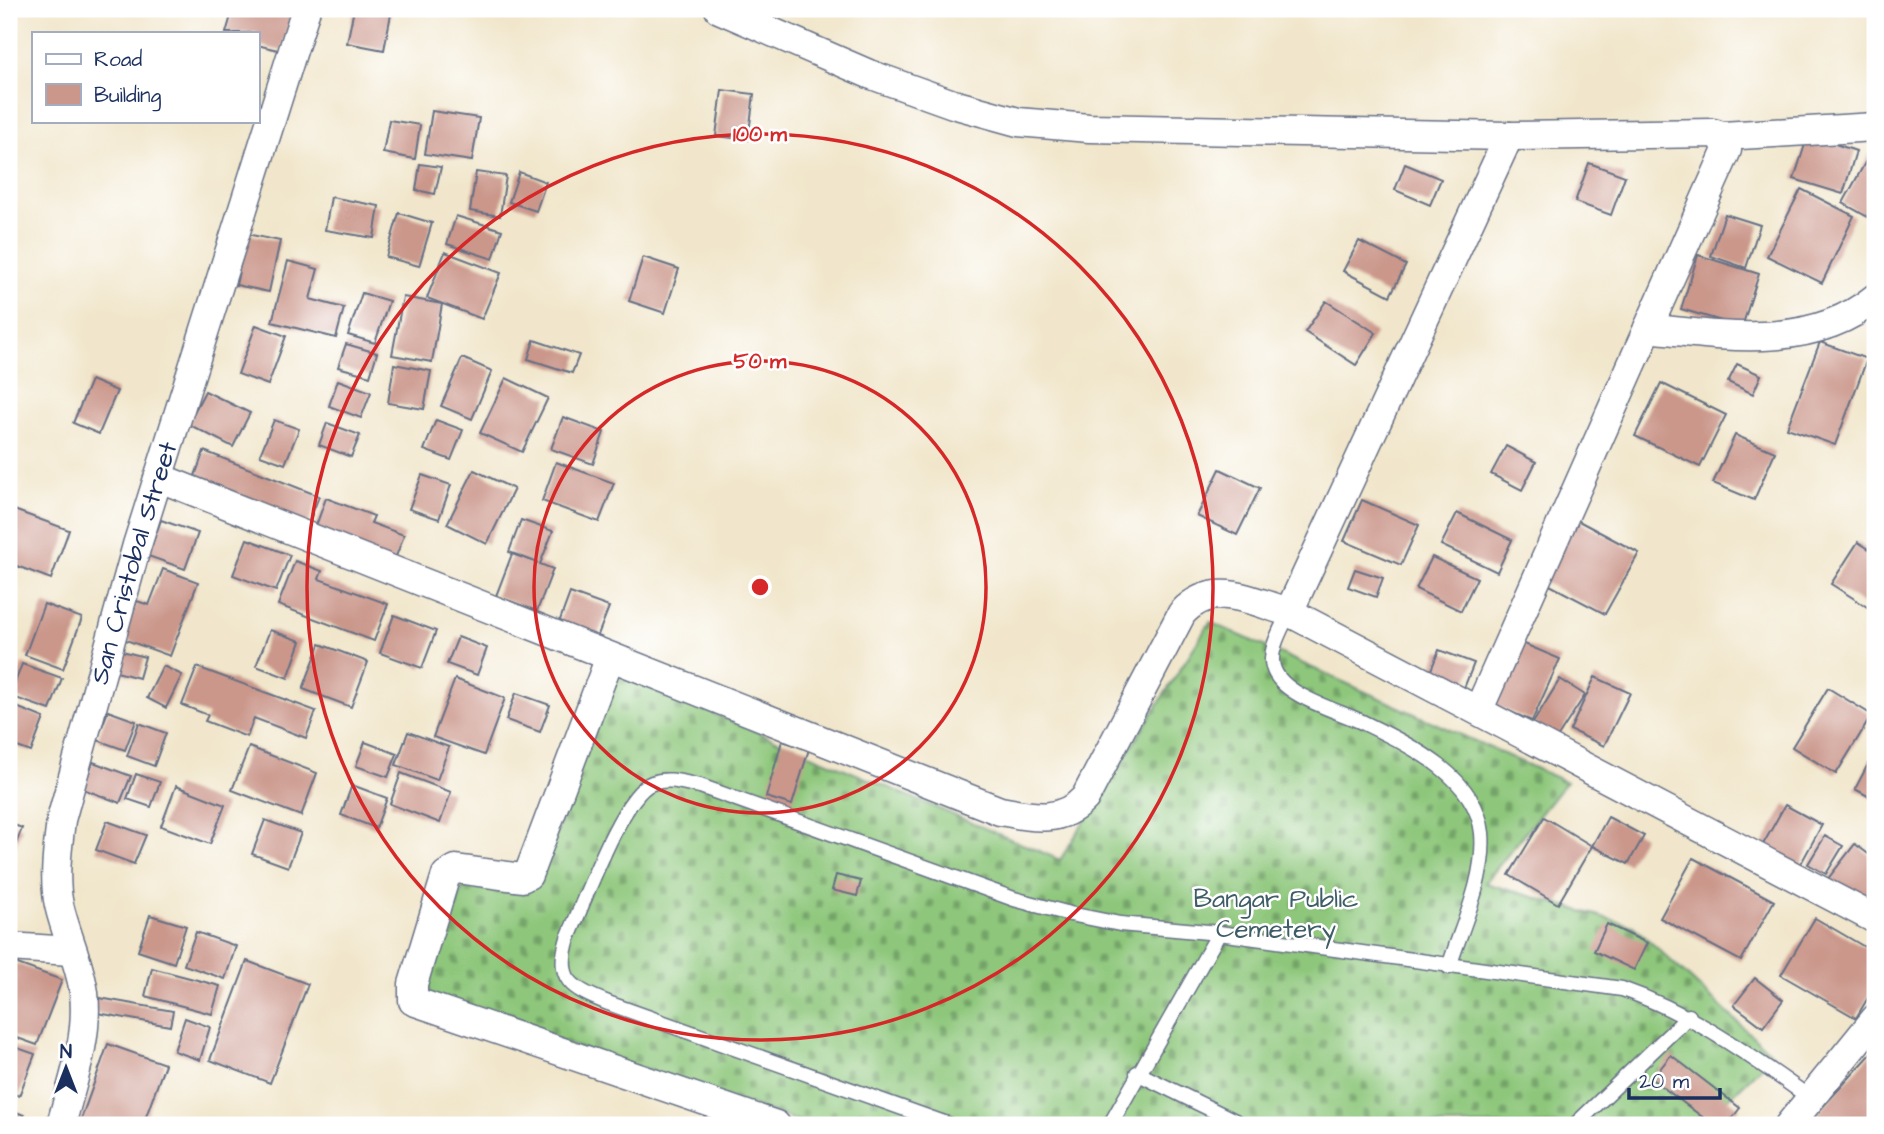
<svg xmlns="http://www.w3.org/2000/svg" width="1884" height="1134" font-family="'Architects Daughter',sans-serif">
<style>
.cemetery{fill:url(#cemetery-stones);stroke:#547b6c;stroke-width:2}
.building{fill:#cb978b}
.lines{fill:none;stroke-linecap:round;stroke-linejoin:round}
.lane-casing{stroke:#666f84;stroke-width:17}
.street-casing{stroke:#666f84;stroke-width:31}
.lane{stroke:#fff;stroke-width:14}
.street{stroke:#fff;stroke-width:28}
.ring{fill:none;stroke:#d62828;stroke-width:3.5}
.labels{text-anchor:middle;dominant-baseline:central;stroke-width:5;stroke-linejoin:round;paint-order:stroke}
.street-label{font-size:26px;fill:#1b2f5e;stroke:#fff}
.park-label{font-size:26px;fill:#3e5d67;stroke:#fff}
.centre{fill:#d62828;stroke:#fff;stroke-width:3.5}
.ring-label{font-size:21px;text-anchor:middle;font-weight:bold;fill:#d62828;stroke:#fff;stroke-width:5;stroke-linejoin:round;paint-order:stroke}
</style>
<defs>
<pattern id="cemetery-stones" width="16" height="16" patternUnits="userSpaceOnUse" patternTransform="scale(1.75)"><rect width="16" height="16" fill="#8ec77b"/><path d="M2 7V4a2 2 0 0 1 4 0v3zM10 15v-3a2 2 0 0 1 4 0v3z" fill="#73a268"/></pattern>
</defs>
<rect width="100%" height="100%" fill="#fff"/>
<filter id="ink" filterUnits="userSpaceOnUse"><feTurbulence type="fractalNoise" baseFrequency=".0143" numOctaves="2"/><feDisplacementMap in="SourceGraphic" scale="14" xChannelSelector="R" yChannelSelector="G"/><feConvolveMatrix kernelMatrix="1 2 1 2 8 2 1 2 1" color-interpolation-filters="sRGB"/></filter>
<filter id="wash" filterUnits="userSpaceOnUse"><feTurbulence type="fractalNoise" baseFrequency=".00686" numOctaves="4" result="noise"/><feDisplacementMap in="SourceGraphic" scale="28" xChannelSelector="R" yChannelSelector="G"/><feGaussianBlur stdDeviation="1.57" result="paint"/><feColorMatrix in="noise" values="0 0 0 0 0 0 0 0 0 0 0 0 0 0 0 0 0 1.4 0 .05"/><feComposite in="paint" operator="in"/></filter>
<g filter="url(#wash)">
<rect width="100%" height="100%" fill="#f1e6cb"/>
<polygon class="cemetery" points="1210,622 1566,782 1485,883 1633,926 1773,1055 1701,1125 1178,1125 1168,1120 1165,1125 810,1125 424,996 466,879 539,884 613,671 1060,860"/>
<g id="blocks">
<g class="building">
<polygon points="233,9 293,9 282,51 257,45 257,33 226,33"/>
<polygon points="354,9 392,9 384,50 347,43"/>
<polygon points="722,90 754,94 748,140 716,136"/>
<polygon points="432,111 479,118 472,161 425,154"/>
<polygon points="389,120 420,125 415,159 383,153"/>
<polygon points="1808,135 1856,151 1843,194 1794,179"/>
<polygon points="1873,148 1875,149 1875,221 1843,203"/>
<polygon points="1589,163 1625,176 1611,215 1575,202"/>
<polygon points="420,164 441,167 435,194 416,190"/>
<polygon points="1405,164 1441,179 1430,205 1395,190"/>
<polygon points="476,172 506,176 500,216 470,211"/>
<polygon points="519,172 546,182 536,211 509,202"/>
<polygon points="1801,189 1854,216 1822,283 1767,256"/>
<polygon points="331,197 379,206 374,238 325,230"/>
<polygon points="399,213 432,223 419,266 386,257"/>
<polygon points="1725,214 1760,225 1746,268 1711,256"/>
<polygon points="456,216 502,230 493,259 447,244"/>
<polygon points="247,234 280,241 269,292 236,285"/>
<polygon points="1359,241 1406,265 1390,296 1343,271"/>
<polygon points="445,252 501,273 482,319 427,298"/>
<polygon points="1698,255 1759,274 1742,327 1681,309"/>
<polygon points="643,257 679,269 665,313 629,301"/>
<polygon points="288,261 318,269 310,299 344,308 336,338 272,322"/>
<polygon points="362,293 389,301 375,343 348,335"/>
<polygon points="403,297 442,304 432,362 392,355"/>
<polygon points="1326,301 1376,333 1356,365 1305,332"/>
<polygon points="256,325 286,336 268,385 238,374"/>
<polygon points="534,340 579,355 572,373 528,359"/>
<polygon points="1820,342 1867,359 1835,445 1787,428"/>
<polygon points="346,344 377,353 370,376 338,367"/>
<polygon points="462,358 492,371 472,419 441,406"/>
<polygon points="394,364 431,371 424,409 388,403"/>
<polygon points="1737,364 1761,375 1753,394 1728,382"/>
<polygon points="506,378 548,398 522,452 480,433"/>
<polygon points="91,380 117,391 99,434 73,423"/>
<polygon points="338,380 371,392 361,418 329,406"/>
<polygon points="1661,383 1726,415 1700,467 1635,436"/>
<polygon points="205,391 250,413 233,447 188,424"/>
<polygon points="563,417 604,432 593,464 551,449"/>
<polygon points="274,420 299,429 285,464 260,455"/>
<polygon points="436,420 463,430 451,460 424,450"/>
<polygon points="327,423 360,435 351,457 319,445"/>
<polygon points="1735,435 1775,452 1754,500 1713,483"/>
<polygon points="1506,446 1536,462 1522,490 1491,474"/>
<polygon points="204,451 319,496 306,530 191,487"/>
<polygon points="556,462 614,483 599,522 542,501"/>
<polygon points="1220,469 1260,488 1237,535 1197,516"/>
<polygon points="474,470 514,489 487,544 447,524"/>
<polygon points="422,475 451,485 439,519 409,509"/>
<polygon points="326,498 374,516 371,523 404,535 392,567 312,537"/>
<polygon points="1362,500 1419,525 1401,565 1344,541"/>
<polygon points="14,510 69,530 51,579 9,563 9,524"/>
<polygon points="1457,513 1512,540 1497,572 1441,545"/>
<polygon points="1575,519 1639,553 1605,614 1542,581"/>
<polygon points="161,520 198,533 185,569 148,556"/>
<polygon points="521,520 553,531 540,564 553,569 537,611 496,596 512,554 538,563 509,552"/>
<polygon points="247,539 290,555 276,591 233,575"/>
<polygon points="1858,542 1875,553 1875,612 1831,584"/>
<polygon points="1432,557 1477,578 1461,611 1416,589"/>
<polygon points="295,561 322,571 319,579 388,604 374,641 278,605"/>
<polygon points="163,569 198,582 170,656 123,639 137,601 149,605"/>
<polygon points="1355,569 1383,578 1376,597 1348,587"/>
<polygon points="570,593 609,607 594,645 556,631"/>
<polygon points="44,604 82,618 63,669 25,655"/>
<polygon points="394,615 436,631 422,668 380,653"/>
<polygon points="270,630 301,641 288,678 256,666"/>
<polygon points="458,637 487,648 477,675 447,664"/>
<polygon points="1522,643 1560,659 1532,721 1494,705"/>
<polygon points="320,644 368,662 351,707 303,689"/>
<polygon points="118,650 145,657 139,678 113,671"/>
<polygon points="1439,650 1474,663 1462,693 1427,680"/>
<polygon points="22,664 62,678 50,710 10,696"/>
<polygon points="163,666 182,675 166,708 147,698"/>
<polygon points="197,667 316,711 306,738 254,718 247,737 205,721 208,715 182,705"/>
<polygon points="1595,677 1630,693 1604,746 1570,730"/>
<polygon points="455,679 505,698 484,755 433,737"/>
<polygon points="1560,679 1585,695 1557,738 1533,723"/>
<polygon points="1828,688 1872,715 1836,774 1792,747"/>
<polygon points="516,693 550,705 540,732 506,720"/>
<polygon points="9,704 44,718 31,752 9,744"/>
<polygon points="108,711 136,721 125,750 97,740"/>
<polygon points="139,723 166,733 154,766 127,756"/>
<polygon points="408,732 449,747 437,780 396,765"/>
<polygon points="782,741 809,749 792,805 766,797"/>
<polygon points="365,742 397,754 388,777 356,766"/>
<polygon points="249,747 317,773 301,816 232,790"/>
<polygon points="1875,751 1875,800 1855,789"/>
<polygon points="93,762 131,776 120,803 83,789"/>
<polygon points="401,773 451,792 440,823 390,804"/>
<polygon points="136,774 160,782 151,807 127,799"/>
<polygon points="352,785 387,798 376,828 341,815"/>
<polygon points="176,786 225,805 210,844 161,826"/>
<polygon points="1785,805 1822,825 1798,869 1761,848"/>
<polygon points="1544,817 1592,846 1558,904 1509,875"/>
<polygon points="1608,817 1644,836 1628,864 1592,846"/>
<polygon points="265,820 301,833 288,867 252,854"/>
<polygon points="107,821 146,835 134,864 96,850"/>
<polygon points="9,823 22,828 9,862"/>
<polygon points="1825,836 1843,846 1826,874 1808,864"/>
<polygon points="1855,844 1875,859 1875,903 1869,912 1827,880"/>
<polygon points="1693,858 1774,901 1741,961 1660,918"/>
<polygon points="836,875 861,881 857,896 832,890"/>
<polygon points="150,915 186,926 174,963 138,951"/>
<polygon points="1815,918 1875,953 1875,986 1856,1018 1781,975"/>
<polygon points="1607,924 1647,943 1634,970 1594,951"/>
<polygon points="196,932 236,946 225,979 184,965"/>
<polygon points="247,961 308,984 270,1083 210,1060"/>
<polygon points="12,962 62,980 37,1045 9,1035 9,972"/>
<polygon points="152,968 220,986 212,1014 145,996"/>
<polygon points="1755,978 1783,1000 1763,1027 1734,1005"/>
<polygon points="94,997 173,1011 170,1026 92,1012"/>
<polygon points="185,1018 210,1027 200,1060 174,1051"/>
<polygon points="108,1044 165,1064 143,1125 89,1125 80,1122"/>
<polygon points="9,1045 35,1054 19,1096 9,1092"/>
<polygon points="1872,1053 1875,1056 1875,1125 1806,1125"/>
<polygon points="1671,1055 1740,1108 1727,1125 1713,1125 1652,1079"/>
<polygon points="9,1109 24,1115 20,1125 9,1125"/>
</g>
</g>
</g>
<g filter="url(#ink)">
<use href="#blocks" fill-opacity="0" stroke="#666f84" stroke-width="2"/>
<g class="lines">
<defs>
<g id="lane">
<path d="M1289 612C1282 628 1268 650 1273 667 1281 696 1337 710 1362 722 1407 744 1476 775 1482 833 1486 878 1462 925 1449 967"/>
<polyline points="1137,1073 1243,1125"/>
<path d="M950 1125 608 1003C571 988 555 980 568 938 583 905 622 794 652 783 668 777 684 783 700 786L1014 899 1070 914 1120 924 1219 933 1622 989C1692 1013 1749 1055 1809 1097"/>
<polyline points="1110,1125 1219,933"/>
<polyline points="1575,1125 1689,1016"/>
</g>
<g id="street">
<polyline points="719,9 869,74 953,104 1018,122 1089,128 1509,136 1713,133 1722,136 1727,150 1479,709"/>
<polyline points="1722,136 1875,127"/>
<path d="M1648 328C1724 336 1811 351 1875 298"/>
<path d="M160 478 1000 811C1032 817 1061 824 1085 798L1182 613C1214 579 1250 601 1289 612L1875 919"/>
<polyline points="1289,612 1509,136"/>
<polyline points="610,657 528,875 522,878 456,869 446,875 413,984 413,1001 776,1125"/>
<polyline points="9,947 71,951"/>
<path id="s1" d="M61 1125C72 1083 89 1038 84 993 80 964 66 935 59 905 53 878 58 847 61 820L137 545 306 9"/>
<polyline points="1789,1125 1875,1019"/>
</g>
</defs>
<use href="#lane" class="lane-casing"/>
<use href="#street" class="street-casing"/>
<use href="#lane" class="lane"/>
<use href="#street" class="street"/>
</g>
</g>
<g class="ring">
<circle cx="760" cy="587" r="226"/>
<circle cx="760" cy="587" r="453"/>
</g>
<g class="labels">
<g class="street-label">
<text stroke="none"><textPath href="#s1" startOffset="579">San Cristobal Street</textPath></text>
</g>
<g class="park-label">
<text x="1276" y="899">Bangar Public<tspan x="1276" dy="30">Cemetery</tspan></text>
</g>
</g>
<circle cx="760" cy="587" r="10" class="centre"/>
<g class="ring-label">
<text x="760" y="141">100 m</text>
<text x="760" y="368">50 m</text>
</g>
<rect width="1884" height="1134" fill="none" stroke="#fff" stroke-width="35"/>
<rect x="32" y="32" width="228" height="91" fill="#ffffff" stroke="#a4acbf" stroke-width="2"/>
<rect x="46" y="54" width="35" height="10" fill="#ffffff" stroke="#a4acbf" stroke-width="2"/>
<text x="94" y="66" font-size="21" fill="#1b2f5e">Road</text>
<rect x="46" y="84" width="35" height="21" fill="#cb978b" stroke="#a4acbf" stroke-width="2"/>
<text x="94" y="102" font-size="21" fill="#1b2f5e">Building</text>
<g transform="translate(66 1068)" stroke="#ffffff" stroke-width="5" paint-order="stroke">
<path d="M0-5L12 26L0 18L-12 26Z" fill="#1b2f5e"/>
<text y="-10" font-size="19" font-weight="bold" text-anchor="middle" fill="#1b2f5e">N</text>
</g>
<path d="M1629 1088v10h91v-10" fill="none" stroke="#1b2f5e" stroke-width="3.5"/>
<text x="1639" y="1088" font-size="21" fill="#1b2f5e" stroke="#ffffff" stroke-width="5" paint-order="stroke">20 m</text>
</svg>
